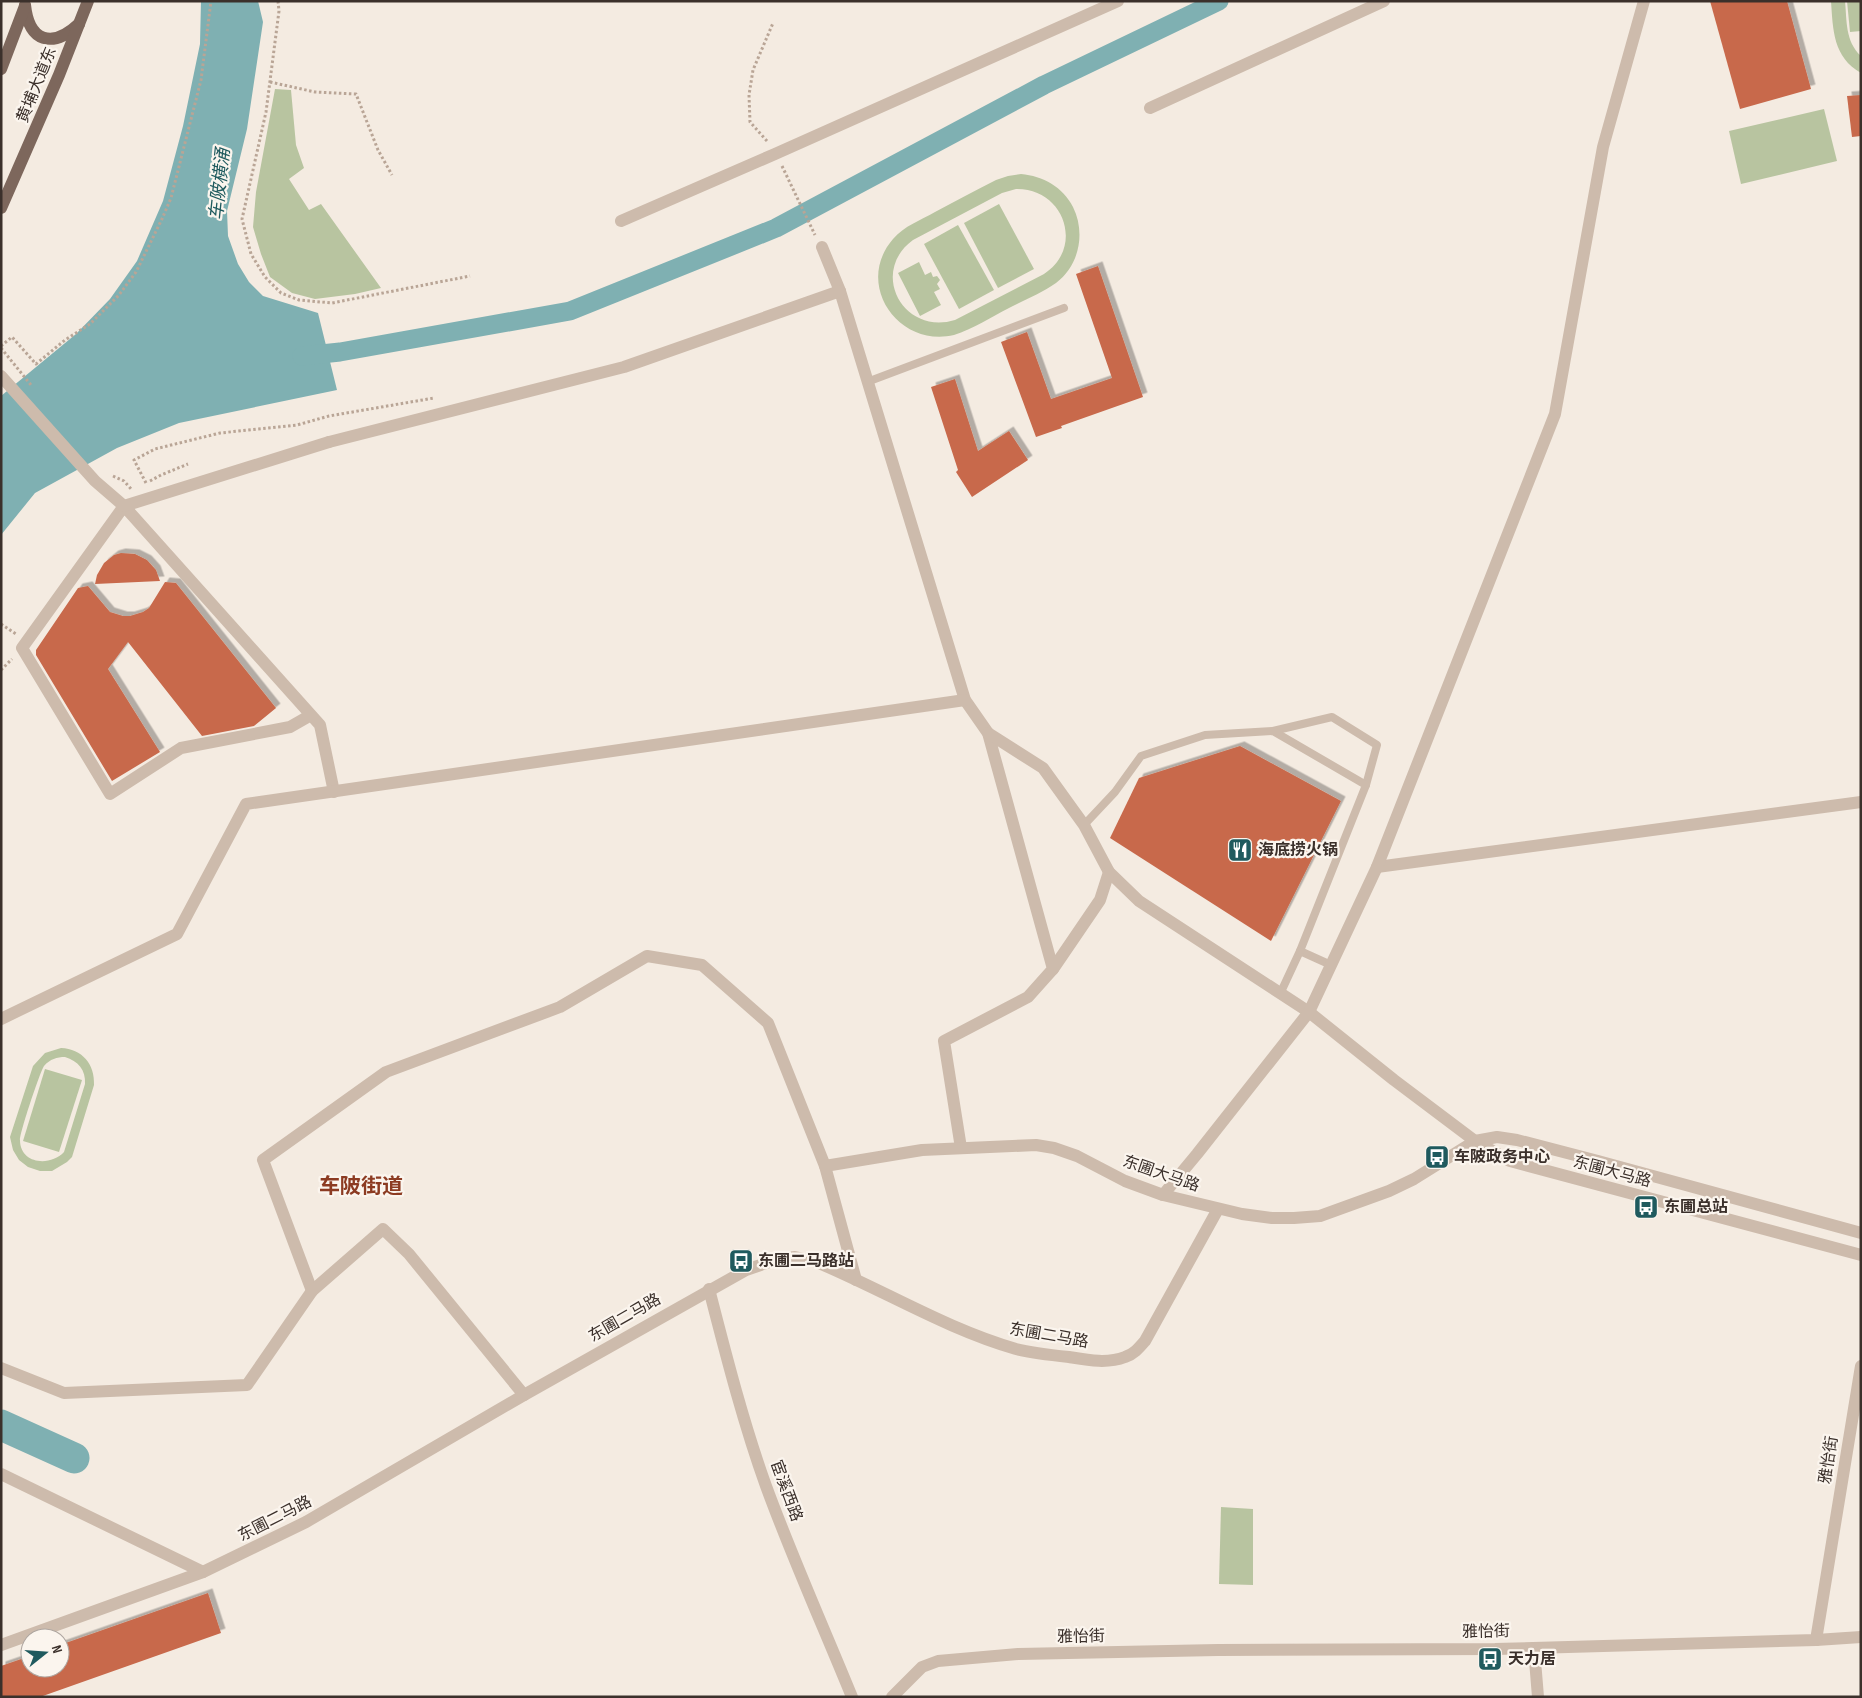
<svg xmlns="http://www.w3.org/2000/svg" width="1862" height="1698" font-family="'Sofia Sans Condensed','Noto Sans SC',sans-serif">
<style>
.green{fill:#b8c4a0;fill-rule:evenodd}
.water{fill:#7fb0b2}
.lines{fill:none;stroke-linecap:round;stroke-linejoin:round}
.canal{stroke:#7fb0b2;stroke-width:19}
.river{stroke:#7fb0b2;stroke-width:31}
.building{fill:#c8694b;filter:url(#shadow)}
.path{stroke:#b9a596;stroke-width:3;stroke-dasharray:2.5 2.5;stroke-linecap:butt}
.service{stroke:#cdbbac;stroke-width:8}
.minor{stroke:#cdbbac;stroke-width:12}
.tertiary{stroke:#cdbbac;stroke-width:12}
.primary{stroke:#7d675c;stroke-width:12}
.labels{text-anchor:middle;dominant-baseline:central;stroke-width:4.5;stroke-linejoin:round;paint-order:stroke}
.street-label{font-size:16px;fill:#3b302b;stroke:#fbf5ee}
.poi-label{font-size:16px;font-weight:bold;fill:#3b302b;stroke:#fbf5ee;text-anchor:start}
.water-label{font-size:18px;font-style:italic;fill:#1f5a5e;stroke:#fbf5ee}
.district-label{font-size:21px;font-weight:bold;fill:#8c3b22;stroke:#fbf5ee}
</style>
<defs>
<filter id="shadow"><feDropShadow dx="4.5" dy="-4.5" stdDeviation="0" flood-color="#0004"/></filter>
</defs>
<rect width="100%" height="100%" fill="#f4ebe1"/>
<g class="green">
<path d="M1831 1H1845C1847 21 1845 41 1861 56V73C1833 57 1833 30 1831 1Z"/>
<polygon points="1847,1 1861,1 1861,31 1850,32"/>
<polygon points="275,89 291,90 296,145 304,168 289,179 309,210 321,204 381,288 355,294 315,299 292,293 270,277 261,254 253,227 256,192"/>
<polygon points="1824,109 1837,161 1741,184 1729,131"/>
<path d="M1021 174C1043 176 1063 187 1073 207 1086 233 1079 266 1056 283 1042 293 1024 300 1009 308 991 317 973 329 954 335 898 348 854 284 893 239 904 226 921 220 935 212 955 201 975 191 996 180L1008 176ZM1016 189C1064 188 1085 247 1044 274L955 320C903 336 869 272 913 240L1002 193Z"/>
<polygon points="999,204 1034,269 998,288 964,223"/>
<polygon points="958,225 994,290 959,309 924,244"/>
<polygon points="919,262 925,275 931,272 933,277 937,276 940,280 937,284 940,289 934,292 941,305 920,316 898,273"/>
<path d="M61 1048C82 1049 95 1064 94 1085L72 1157 67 1162 52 1171H40L28 1167 19 1160 13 1150 10 1137 33 1066 45 1053ZM65 1057C78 1061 86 1070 85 1084L64 1152C50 1167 20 1164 20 1140 20 1132 40 1072 44 1066 50 1059 57 1057 65 1057Z"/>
<polygon points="45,1069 82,1080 59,1152 23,1141"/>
<polygon points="1221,1507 1253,1509 1253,1585 1219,1584"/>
</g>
<polygon class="water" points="201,1 258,1 263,22 247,129 227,211 228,236 238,264 249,282 263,296 318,313 337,390 179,423 117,448 35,493 1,535 1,396 76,334 110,299 137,261 163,201 183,126 200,44"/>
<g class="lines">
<polyline class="canal" points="302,356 340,352 570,311 776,228 1044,85 1219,1"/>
<polyline class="river" points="1,1425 74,1458"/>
</g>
<g class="building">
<polygon points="1710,1 1787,1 1811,89 1740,109"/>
<polygon points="1861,95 1861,136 1852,137 1847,96"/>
<polygon points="1098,266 1143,397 1061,426 1062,428 1036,437 1001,342 1027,332 1051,399 1112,378 1076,274"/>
<polygon points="955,379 978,451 1009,431 1028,460 972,497 956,472 958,470 931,387"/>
<polygon points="121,553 135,554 147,560 156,570 160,581 95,584 97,575 104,563 114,555"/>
<polygon points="165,582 176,583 276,708 254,726 202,736 128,642 108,669 160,752 112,781 36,655 36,650 78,588 88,586 110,612 123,616 130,616 143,612 149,608"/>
<polygon points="1240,746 1341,801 1271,941 1110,838 1139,778"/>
<polygon points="208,1593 221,1633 40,1697 1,1697 1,1666 30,1656 30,1668 60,1668 60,1645"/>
</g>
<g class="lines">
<g class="path">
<polyline points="278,1 279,11 266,112 242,219 251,254 265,277 281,293 299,300 332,303 470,276"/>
<polyline points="270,82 315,92 356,94 378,150 392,175"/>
<polyline points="767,141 750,122 749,95 753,70 773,23"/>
<polyline points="782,166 815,235"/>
<polyline points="1,346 12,337 36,364 65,340 90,324 119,295 136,272 162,219 171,198 201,80 211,1"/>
<polyline points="1,348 31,385"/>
<polyline points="113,476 124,481 132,490"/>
<polyline points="150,481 161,475 188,464"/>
<polyline points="146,483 134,460 155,449 220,433 297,425 329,416 434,398"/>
<polyline points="1,624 16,634"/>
<polyline points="1,670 12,659"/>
</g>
<g class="service">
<polyline points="867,382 1064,308"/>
<polyline points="1273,731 1332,717 1377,745 1366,785"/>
<polyline points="1084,825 1115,792 1141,756 1205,735 1273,731 1366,785 1300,951 1331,965"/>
<polyline points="1280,994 1300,951"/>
</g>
<g class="minor">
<polyline points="1150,108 1384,1"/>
<polyline points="621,221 775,154 1118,1"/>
<polyline points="822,247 840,291 965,700 988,733 1053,969 1028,997 944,1041 961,1148"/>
<polyline points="329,442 624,367 840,291"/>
<polyline points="311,715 290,727 181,748 110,794 22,648 124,506 320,725 334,792"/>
<polyline points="988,733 1043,768 1084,825 1109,872 1139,901 1309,1012 1394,1080 1475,1141"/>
<polyline points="1377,867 1861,802"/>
<polyline points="1053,969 1100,900 1109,872"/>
<polyline points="1,1019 177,934 246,804 965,700"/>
<polyline points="1163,1195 1197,1154 1309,1012 1377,867 1555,414 1603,147 1644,1"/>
<polyline points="312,1291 263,1160 386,1072 560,1007 647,956 702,965 768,1023 825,1166"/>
<polyline points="1,1368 64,1393 247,1385 312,1291 383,1229 409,1254 524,1395"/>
<polyline points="1,1474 203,1572"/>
<polyline points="1816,1640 1861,1637"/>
<polyline points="1534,1648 1538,1697"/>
<polyline points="892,1697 922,1667 938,1661 1018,1654 1218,1650 1495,1649 1816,1640 1861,1366"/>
</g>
<g class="tertiary">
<polyline points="1,376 95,481 124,506 329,442"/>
<polyline points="1475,1141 1510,1161 1861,1255"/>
<polyline points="856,1280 825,1166 922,1150 1036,1145 1054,1148 1077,1156 1125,1181 1163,1195 1242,1214 1272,1218 1294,1218 1320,1216 1389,1191 1414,1179 1475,1141 1497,1137 1517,1140 1598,1161 1861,1233"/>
<path d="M709 1289C726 1355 743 1422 766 1486 792 1557 823 1626 852 1697"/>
<path d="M1 1645 203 1572 306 1522 524 1395 746 1270 778 1259 795 1257 814 1261C882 1289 946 1329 1016 1349 1033 1353 1051 1355 1069 1357 1087 1360 1107 1364 1125 1357 1134 1354 1139 1348 1145 1341L1218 1209"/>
</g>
<g class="primary">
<path d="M25 5C29 42 52 49 79 24"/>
<polyline points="1,69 25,6"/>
<polyline points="1,208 59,75 88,1"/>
</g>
</g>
<defs>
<symbol id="restaurant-square" viewBox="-11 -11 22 22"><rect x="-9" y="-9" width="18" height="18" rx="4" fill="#1f5a5e" stroke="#fbf5ee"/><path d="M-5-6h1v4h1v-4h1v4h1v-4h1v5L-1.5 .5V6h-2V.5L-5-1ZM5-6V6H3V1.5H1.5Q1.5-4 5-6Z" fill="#fff"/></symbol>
<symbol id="bus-square" viewBox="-11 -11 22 22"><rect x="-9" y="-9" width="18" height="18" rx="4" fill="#1f5a5e" stroke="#fbf5ee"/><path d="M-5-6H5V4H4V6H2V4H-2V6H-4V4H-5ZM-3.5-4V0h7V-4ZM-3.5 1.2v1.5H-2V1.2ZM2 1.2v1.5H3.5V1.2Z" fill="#fff"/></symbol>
</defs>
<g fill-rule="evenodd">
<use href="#restaurant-square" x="1226" y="836" width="28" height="28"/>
<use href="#bus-square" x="1423" y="1143" width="28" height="28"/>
<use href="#bus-square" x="1632" y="1193" width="28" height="28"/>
<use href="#bus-square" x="727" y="1247" width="28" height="28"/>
<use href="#bus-square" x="1476" y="1645" width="28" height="28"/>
</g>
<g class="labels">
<g class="street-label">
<text transform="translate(37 85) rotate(-68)">黄埔大道东</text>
<text transform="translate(1612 1172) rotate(15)">东圃大马路</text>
<text transform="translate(1161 1174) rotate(19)">东圃大马路</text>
<text transform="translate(625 1318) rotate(-30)">东圃二马路</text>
<text transform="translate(1049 1336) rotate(10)">东圃二马路</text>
<text transform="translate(1829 1460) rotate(-81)">雅怡街</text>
<text transform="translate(786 1491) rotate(70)">宦溪西路</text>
<text transform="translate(275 1519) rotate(-27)">东圃二马路</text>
<text transform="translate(1486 1632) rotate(-1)">雅怡街</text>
<text transform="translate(1081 1637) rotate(-1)">雅怡街</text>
</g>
<g class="poi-label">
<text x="1258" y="850">海底捞火锅</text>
<text x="1454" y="1157">车陂政务中心</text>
<text x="1664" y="1207">东圃总站</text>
<text x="758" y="1261">东圃二马路站</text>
<text x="1508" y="1659">天力居</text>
</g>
<g class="water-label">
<text transform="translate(220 184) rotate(-84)">车陂横涌</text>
</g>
<g class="district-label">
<text x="361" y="1186">车陂街道</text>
</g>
</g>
<rect width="1862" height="1698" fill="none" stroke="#3b302b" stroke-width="5"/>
<g transform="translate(45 1653) rotate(73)"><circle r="24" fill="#fbf5ee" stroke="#aea6a0"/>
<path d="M0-4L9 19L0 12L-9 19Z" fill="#1f5a5e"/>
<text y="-8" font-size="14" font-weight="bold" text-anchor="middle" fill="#3b302b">N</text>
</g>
</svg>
